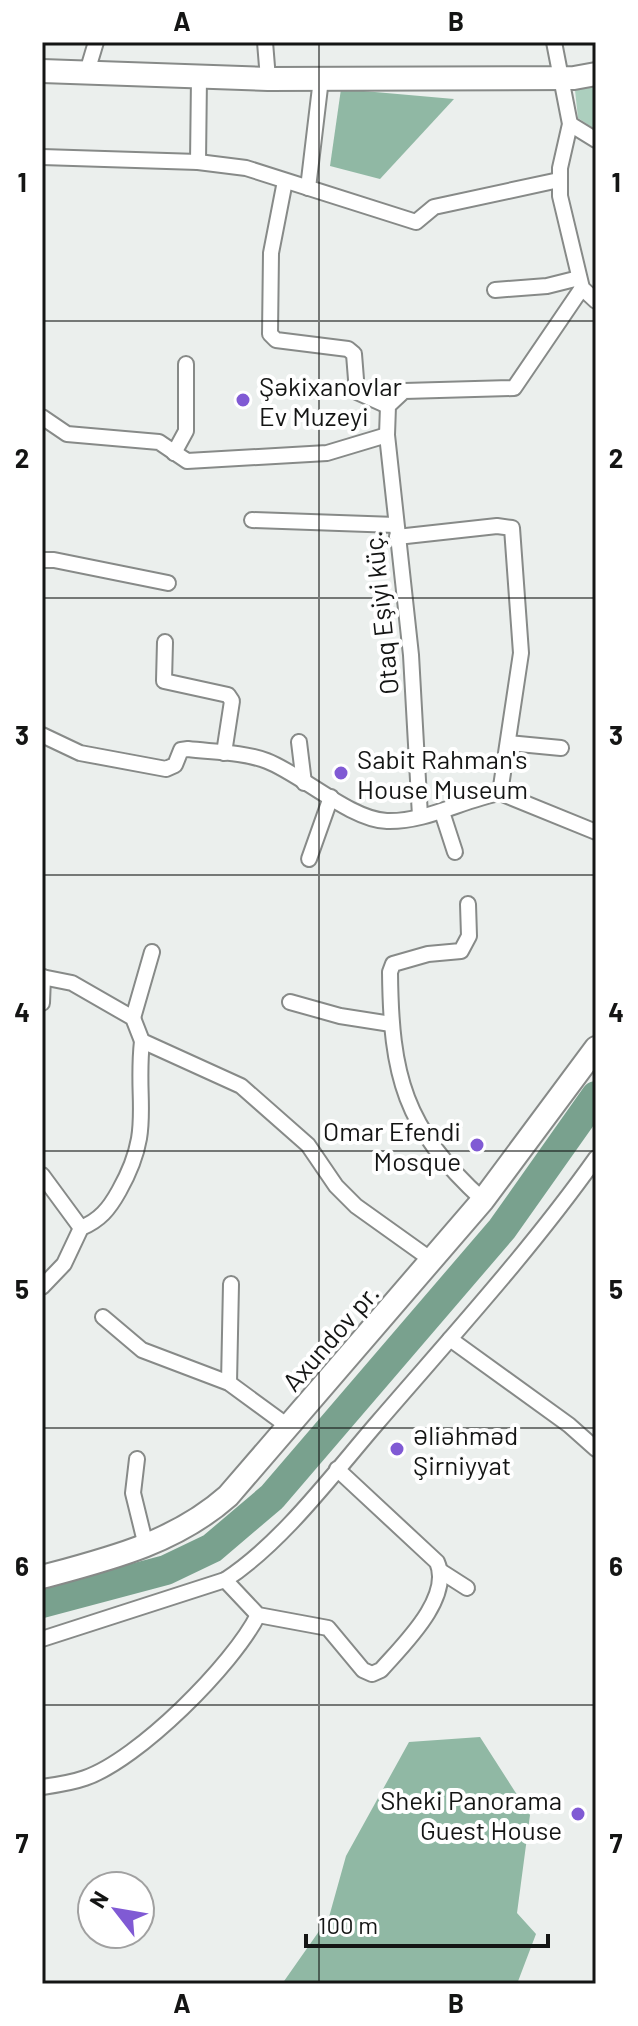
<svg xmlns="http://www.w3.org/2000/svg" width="638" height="2026" font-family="Barlow,sans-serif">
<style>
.green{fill:#accfbe}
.forest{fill:#90b8a4}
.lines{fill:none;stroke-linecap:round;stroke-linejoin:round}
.river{stroke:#79a18e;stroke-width:30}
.street-casing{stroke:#878a88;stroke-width:18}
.secondary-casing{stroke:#878a88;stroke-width:26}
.street{stroke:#fff;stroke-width:14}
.secondary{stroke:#fff;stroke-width:22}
.grid{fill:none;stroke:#141514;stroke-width:2;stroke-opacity:0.55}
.poi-dot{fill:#805ad4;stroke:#fff;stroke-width:3}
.labels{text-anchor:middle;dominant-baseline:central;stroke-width:8;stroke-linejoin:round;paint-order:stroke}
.poi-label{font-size:26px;fill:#141514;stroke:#fff;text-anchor:start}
.street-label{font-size:26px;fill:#141514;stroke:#fff}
.neatline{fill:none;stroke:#141514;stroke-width:3}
.grid-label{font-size:26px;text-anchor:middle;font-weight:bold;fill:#141514}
</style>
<rect width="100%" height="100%" fill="#ebefed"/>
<polygon class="green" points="596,86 596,130 578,118 575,90"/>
<g class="forest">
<polygon points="341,89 454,99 380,179 330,166"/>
<polygon points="480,1737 530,1815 517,1913 536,1934 517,1984 282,1984 329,1917 346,1856 409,1742"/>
</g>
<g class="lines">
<polyline class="river" points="42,1603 166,1570 212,1548 272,1497 502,1229 596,1096"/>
<defs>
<g id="street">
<polyline points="265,42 268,79"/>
<polyline points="554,42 570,124 560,168 560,196 582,288 596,301"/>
<polyline points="87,72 96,42"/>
<polyline points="570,124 596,140"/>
<polyline points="42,157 198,162 246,168 416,222 434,207 559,180"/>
<polyline points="198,162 199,77"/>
<polyline points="285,181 271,253 270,334 276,340 348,349 354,354 357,392 388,406"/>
<polyline points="308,188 321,79"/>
<polyline points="495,290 547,286 579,278"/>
<polyline points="42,417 67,434 159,442 187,461 327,453 387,435"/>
<polyline points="174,453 186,431 186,364"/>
<polyline points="252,520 396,525"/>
<polyline points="397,537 497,526 512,528 521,653 500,793"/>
<polyline points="42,560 54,560 168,583"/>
<polyline points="165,642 164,681 228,695 232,701 224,753"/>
<path d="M42 735 80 753 166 769 175 765 181 750 188 749C214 752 243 752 267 761 301 774 351 820 387 821 427 822 462 800 500 793L596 832"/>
<polyline points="299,742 304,783"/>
<polyline points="508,743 561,748"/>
<polyline points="442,812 455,852"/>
<polyline points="420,816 411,655 387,435 388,406 404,391 514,388 582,288"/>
<polyline points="309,859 331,797"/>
<path d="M468 904 469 936 461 951 428 954 393 964 390 972C391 1076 404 1128 483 1200"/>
<polyline points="42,977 72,983 133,1018 142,1041 241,1086 308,1145 336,1186 356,1206 433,1261"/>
<polyline points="290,1002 340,1016 391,1024"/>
<polyline points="42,1003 43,977"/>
<polyline points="133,1018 152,952"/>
<polyline points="42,1175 81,1228"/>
<path d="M42 1287 64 1264 81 1228C100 1220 109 1209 119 1191 154 1129 135 1105 142 1041"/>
<polyline points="103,1317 142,1350 229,1383 289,1427"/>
<polyline points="450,1339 569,1425 596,1449"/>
<polyline points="229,1383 231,1284"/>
<polyline points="137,1459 133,1493 146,1546"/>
<polyline points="442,1572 467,1588"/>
<path d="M225 1580 258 1615 328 1628 363 1670 372 1674 381 1670C402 1646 453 1598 437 1562L337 1469"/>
<path d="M42 1639 225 1580C282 1543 333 1474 378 1422 452 1336 530 1251 596 1158"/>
<path d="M42 1787C56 1785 71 1783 85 1778 138 1760 233 1665 258 1615"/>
</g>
<g id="secondary">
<polyline points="42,71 268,79 574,78 596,74"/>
<path d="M42 1577C109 1559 175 1543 228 1496L483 1200 596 1048"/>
</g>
</defs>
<use href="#street" class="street-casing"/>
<use href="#secondary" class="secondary-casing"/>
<use href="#street" class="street"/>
<use href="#secondary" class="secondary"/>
</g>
<path class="grid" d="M319 42V1984M42 321H596M42 598H596M42 875H596M42 1151H596M42 1428H596M42 1705H596"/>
<g class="poi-dot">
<circle cx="243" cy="400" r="8"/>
<circle cx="341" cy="773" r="8"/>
<circle cx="477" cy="1145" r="8"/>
<circle cx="397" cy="1449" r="8"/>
<circle cx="578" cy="1814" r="8"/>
</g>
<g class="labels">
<g class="poi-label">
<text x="259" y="385">Şəkixanovlar<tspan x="259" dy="30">Ev Muzeyi</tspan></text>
<text x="357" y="758">Sabit Rahman's<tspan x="357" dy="30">House Museum</tspan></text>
<text x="461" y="1130" text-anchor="end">Omar Efendi<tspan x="461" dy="30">Mosque</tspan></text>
<text x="413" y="1434">Əliəhməd<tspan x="413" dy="30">Şirniyyat</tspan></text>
<text x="562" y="1799" text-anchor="end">Sheki Panorama<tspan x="562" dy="30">Guest House</tspan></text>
</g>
<g class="street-label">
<text transform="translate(380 613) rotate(-96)">Otaq Eşiyi küç.</text>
<text transform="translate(330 1337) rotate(-49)">Axundov pr.</text>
</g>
</g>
<rect width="638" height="2026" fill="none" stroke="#ffffff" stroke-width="88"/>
<g transform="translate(116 1910) rotate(301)"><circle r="38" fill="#ffffff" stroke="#a1a1a1" stroke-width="2"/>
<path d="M0-6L14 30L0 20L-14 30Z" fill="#805ad4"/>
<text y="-12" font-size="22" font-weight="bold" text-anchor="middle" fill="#141514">N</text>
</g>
<path d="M306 1934v12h242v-12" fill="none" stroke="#141514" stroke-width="4"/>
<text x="318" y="1934" font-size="24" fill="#141514" stroke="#ffffff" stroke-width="6" paint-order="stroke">100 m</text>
<rect x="44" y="44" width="550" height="1938" class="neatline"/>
<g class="grid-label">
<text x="182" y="31">A</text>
<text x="456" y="31">B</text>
<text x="22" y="192">1</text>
<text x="616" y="192">1</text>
<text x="22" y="468">2</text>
<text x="616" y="468">2</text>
<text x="22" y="745">3</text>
<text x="616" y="745">3</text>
<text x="22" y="1022">4</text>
<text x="616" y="1022">4</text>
<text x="22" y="1299">5</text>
<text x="616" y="1299">5</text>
<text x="22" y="1576">6</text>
<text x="616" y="1576">6</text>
<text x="22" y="1853">7</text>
<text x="616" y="1853">7</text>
<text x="182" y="2013">A</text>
<text x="456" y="2013">B</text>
</g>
</svg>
